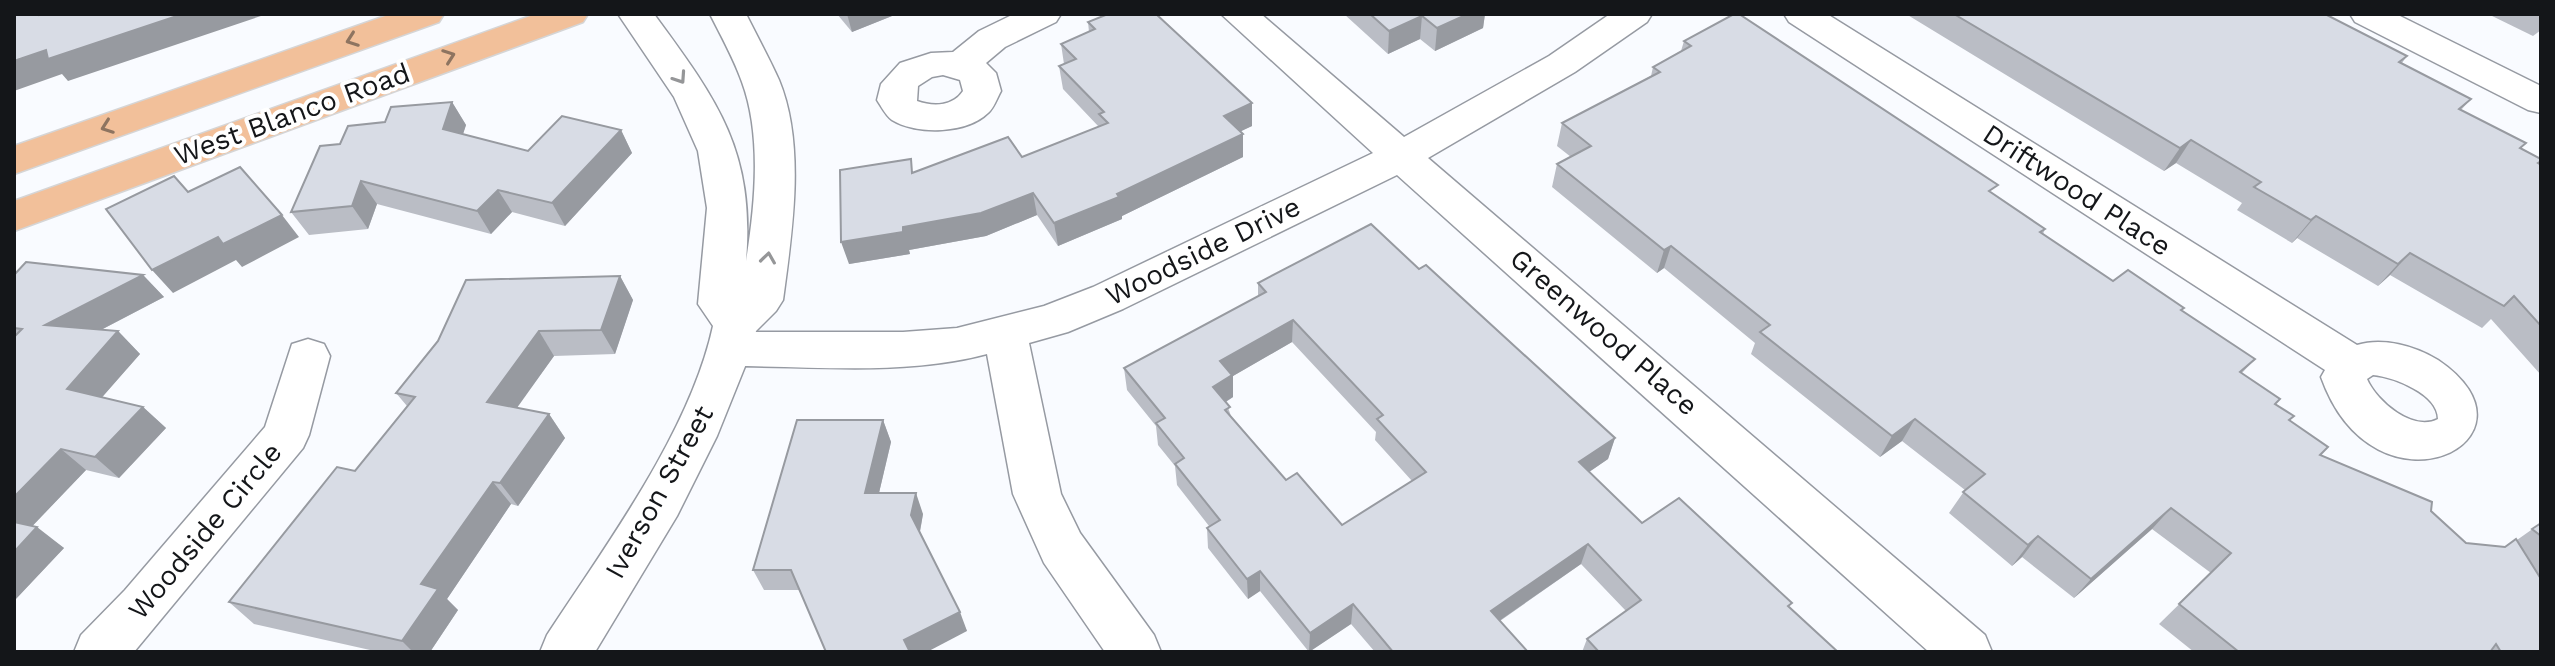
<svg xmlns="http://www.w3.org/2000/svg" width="2555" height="666" font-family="'Work Sans',sans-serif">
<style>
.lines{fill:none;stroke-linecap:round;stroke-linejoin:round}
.street-casing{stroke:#969aa2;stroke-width:3}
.secondary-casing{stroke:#969aa2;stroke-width:3}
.primary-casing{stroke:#d5d5d6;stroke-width:3}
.street{fill:#fff;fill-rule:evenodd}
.secondary{fill:#fff;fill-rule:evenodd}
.primary{fill:#f2c09a;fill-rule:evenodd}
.wall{fill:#babdc5;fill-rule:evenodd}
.shaded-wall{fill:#979aa0}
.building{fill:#d8dce5;stroke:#979aa0;stroke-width:2;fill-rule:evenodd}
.oneway{stroke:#8e7460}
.oneway2{stroke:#959698}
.labels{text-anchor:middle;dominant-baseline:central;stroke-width:8;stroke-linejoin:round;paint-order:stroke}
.street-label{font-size:28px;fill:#141619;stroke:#fff}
</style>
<rect width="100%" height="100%" fill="#f9fbff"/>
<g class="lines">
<defs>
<g id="street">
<path d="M1014 14H1061L1056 22 1005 47 986 63 996 73 1001 91C997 98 994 108 988 113 967 134 916 135 892 120 886 116 881 106 877 100L881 84 900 63 931 53 953 52 979 31ZM943 75 960 80 963 91C953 106 934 107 917 101L918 86 932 77Z"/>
<path d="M1221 14H1261L1404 137 1549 56 1610 14H1652L1647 22 1575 72 1428 158 1985 635 1992 652H1929L1397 175 1123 309 1068 332 1029 343 1061 494 1080 533 1154 635 1161 652H1105L1044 563 1013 494 987 354C905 376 814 366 730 366L714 361 708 349 714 337 730 332H903L957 328 1044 306 1093 287 1373 153Z"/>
<path d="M1784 14H1827L2357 345C2383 337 2415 346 2438 360 2555 439 2375 529 2321 377L2325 370 1789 22ZM2373 375C2394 377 2438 394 2438 419 2413 432 2377 402 2367 379Z"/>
<polygon points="2350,14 2396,14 2541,86 2541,113 2528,110 2355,22"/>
<polygon points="308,339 324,344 330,356 309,435 303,448 134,652 74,652 81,635 125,590 265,427 292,344"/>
</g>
<path id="secondary" d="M618 14H654C717 100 755 150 746 261 755 205 762 136 742 82 734 59 721 36 710 14H746C757 36 769 58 779 80 806 145 792 233 783 300L776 311 756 331 752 349 717 436 677 516 595 652H540L547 635C606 545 690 432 713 326L698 304 707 208 698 151 674 97Z"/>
<g id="primary">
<polygon points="391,14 444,14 439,22 14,174 14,146"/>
<polygon points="536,14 588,14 583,22 14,231 14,201"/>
</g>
</defs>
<use href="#street" class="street-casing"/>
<use href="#secondary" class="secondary-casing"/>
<use href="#primary" class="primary-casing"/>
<use href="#street" class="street"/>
<use href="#secondary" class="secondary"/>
<use href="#primary" class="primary"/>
</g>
<g class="wall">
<polygon points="837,14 897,14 852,32"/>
<polygon points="1344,14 1485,14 1483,28 1435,51 1420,39 1388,54"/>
<polygon points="1906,14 2325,14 2407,56 2402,63 2471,99 2461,110 2521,148 2541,165 2541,375 2491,319 2482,328 2390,275 2378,286 2297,238 2292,243 2237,210 2242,203 2176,163 2164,171"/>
<polygon points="2488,14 2541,14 2541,30 2533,36"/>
<polygon points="1088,22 1252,103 1252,126 1240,131 1243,134 1243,157 1122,216 1122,219 1058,246 1037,215 986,236 909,250 910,254 849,264 914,172 1022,157 1099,127 1063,89 1059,66 1064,64 1061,44 1089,32"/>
<polygon points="1684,41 1993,194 2045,229 2043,234 2113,281 2182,311 2255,359 2242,373 2276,404 2320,455 2431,511 2466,543 2505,547 2517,540 2541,523 2541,577 2539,576 2541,652 2194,652 2159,624 2211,573 2152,529 2074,598 2022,557 2012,566 1949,513 1965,490 1902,441 1880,457 1751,354 1755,343 1664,268 1657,273 1552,187 1557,164 1571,157 1557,146 1562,123 1651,76 1653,67 1681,51"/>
<polygon points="452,102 466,125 463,134 528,151 621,130 632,153 565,226 512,212 491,234 377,204 368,229 309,235 291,212 340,144 385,122"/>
<path d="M1419 269 1615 438 1608 459 1589 472 1642 523 1792 603 1789 607 1838 652H1582L1587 639 1626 611 1581 564 1500 621 1528 652H1375L1351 624 1309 652 1260 591 1248 599 1208 548 1207 528 1209 526 1177 485 1175 466 1158 445 1156 426 1127 390 1124 368 1258 297V283ZM1292 342 1376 432 1375 440 1412 481 1342 525 1286 480 1231 416 1226 402 1233 397V376Z"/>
<polygon points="14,275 143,275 164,297 101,330 118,331 140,354 102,397 143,407 166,428 119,478 86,470 32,526 64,548 14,601"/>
<polygon points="620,276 633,300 615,354 554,356 516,408 549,414 565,438 518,506 511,504 447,599 458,610 430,652 379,652 254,624 229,602 355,471 407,406 396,393"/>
<polygon points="883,420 891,442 879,493 923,514 920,532 967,631 800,590 764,590 753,570"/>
</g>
<g class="shaded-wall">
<polygon points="183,14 264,14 264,15 68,81 62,74 14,91 14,61 46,50"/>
<polygon points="847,14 897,14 852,32"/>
<polygon points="1468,14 1485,14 1483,28 1435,51 1437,28"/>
<polygon points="1422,16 1420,39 1388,54 1389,31"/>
<polygon points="452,102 466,125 457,152 443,129"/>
<polygon points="1252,103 1252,126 1225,139 1224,116"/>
<polygon points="621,130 632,153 565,226 552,203"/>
<polygon points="1243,134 1243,157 1122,216 1122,219 1058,246 1054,223"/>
<polygon points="2191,140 2176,163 2164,171 2180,148"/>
<polygon points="361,181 377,204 368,229 352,206"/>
<polygon points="498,190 512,212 491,234 477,211"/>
<polygon points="1033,193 1037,215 986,236 909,250 910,254 849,264 841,242"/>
<polygon points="282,215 299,237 242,267 236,260 173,293 152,270 218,237"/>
<polygon points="2316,216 2297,238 2292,243 2311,220"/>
<polygon points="1671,246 1664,268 1657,273 1664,250"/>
<polygon points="2410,253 2390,275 2378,286 2398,264"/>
<polygon points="143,275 164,297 68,347 45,325"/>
<polygon points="620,276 633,300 615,354 601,330"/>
<polygon points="1293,320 1292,342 1233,376 1233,397 1214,409 1213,387 1220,361"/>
<polygon points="118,331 140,354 90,411 67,389"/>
<polygon points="539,331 554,356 504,426 487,402"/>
<polygon points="143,407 166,428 119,478 95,457"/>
<polygon points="549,414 565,438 518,506 500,483"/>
<polygon points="1915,419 1902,441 1880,457 1892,436"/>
<polygon points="883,420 891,442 874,514 865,493"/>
<polygon points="1615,438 1608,459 1573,483 1579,462"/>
<polygon points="61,449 86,470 21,538 14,533 14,497"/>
<polygon points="493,482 511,504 447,599 458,610 430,652 413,652 402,641 421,584"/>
<polygon points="916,493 923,514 919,536 911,515"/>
<polygon points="2171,508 2152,529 2074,598 2091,579"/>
<polygon points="37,527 64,548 14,601 14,552"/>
<polygon points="2038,536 2022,557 2012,566 2028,545"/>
<polygon points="1588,544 1581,564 1486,630 1491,611"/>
<polygon points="1260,571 1260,591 1248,599 1247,579"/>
<polygon points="1353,604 1351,624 1309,652 1310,633"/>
<polygon points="960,612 967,631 927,652 909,652 904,640"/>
</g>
<g class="building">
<polygon points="14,14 38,14 39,15 42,14 183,14 48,59 46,50 14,61"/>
<polygon points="1108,14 1156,14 1252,103 1224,116 1243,134 1117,194 1119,197 1054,223 1033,193 981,213 903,227 903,232 841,242 840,170 911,159 912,173 1008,137 1022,157 1108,123 1099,114 1104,112 1059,66 1076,59 1061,44 1095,29 1088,22"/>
<polygon points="1370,14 1468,14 1437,28 1422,16 1389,31"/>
<polygon points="1734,14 1739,14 1998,185 1989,191 2045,229 2040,232 2113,281 2128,270 2184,308 2181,310 2255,359 2240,372 2280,399 2275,404 2294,416 2289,420 2328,447 2320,455 2432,502 2431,511 2466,543 2505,547 2516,539 2541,579 2541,652 2501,652 2496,644 2490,652 2239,652 2179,604 2231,553 2171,508 2091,579 2038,536 2028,545 1963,492 1985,474 1915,419 1892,436 1760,332 1770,325 1671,246 1664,250 1557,164 1591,146 1562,123 1660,72 1653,67 1691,46 1684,41"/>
<polygon points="1954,14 2325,14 2407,56 2399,62 2471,99 2459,109 2526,143 2520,148 2541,159 2541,161 2538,163 2541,165 2541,326 2514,296 2504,306 2410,253 2398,264 2316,216 2311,220 2254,187 2261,182 2191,140 2180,148"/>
<polygon points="452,102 443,129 528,151 562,116 621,130 552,203 498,190 477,211 361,181 352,206 291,212 320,146 340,144 348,126 385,122 391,107"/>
<polygon points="240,167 282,215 223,244 218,237 152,270 106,209 174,176 188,192"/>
<path d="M1371 224 1419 269 1426 265 1615 438 1579 462 1642 523 1679 498 1792 603 1788 606 1838 652H1599L1587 639 1641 600 1588 544 1491 611 1528 652H1393L1353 604 1310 633 1260 571 1247 579 1207 528 1220 520 1175 464 1184 458 1156 423 1165 418 1124 368 1266 292 1258 283ZM1293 320 1383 415 1377 419 1426 472 1342 525 1297 473 1286 480 1225 410 1230 407 1213 387 1232 375 1220 361Z"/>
<polygon points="26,262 143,275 45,325 118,331 67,389 143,407 95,457 61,449 14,497 14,337 22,329 14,328 14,275"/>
<polygon points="620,276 601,330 539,331 487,402 549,414 500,483 493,482 421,584 438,589 402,641 229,602 337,467 355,471 415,397 396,393 438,341 466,280"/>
<polygon points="797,420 883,420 865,493 916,493 911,515 960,612 904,640 910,652 826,652 791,570 753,570"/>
<polygon points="14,522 37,527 14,552"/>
<polygon points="2541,523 2541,536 2532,529"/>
</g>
<defs><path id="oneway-chevron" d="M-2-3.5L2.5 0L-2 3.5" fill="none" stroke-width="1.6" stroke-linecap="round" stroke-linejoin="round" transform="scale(2)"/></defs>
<g class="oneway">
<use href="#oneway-chevron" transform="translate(352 40) rotate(160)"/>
<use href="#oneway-chevron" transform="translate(449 56) rotate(-20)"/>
<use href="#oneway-chevron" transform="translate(107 127) rotate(160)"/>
</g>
<g class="oneway2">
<use href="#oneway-chevron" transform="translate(680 78) rotate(56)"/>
<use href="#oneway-chevron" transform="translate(768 258) rotate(-82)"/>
</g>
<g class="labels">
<g class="street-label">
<text transform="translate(292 114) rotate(-20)">West Blanco Road</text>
<text transform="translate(2077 190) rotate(33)">Driftwood Place</text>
<text transform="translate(1203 251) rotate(-26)">Woodside Drive</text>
<text transform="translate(1604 332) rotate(41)">Greenwood Place</text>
<text transform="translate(659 492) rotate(-61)">Iverson Street</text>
<text transform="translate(205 531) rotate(-50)">Woodside Circle</text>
</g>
</g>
<rect width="2555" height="666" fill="none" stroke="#141619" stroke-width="32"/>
</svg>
